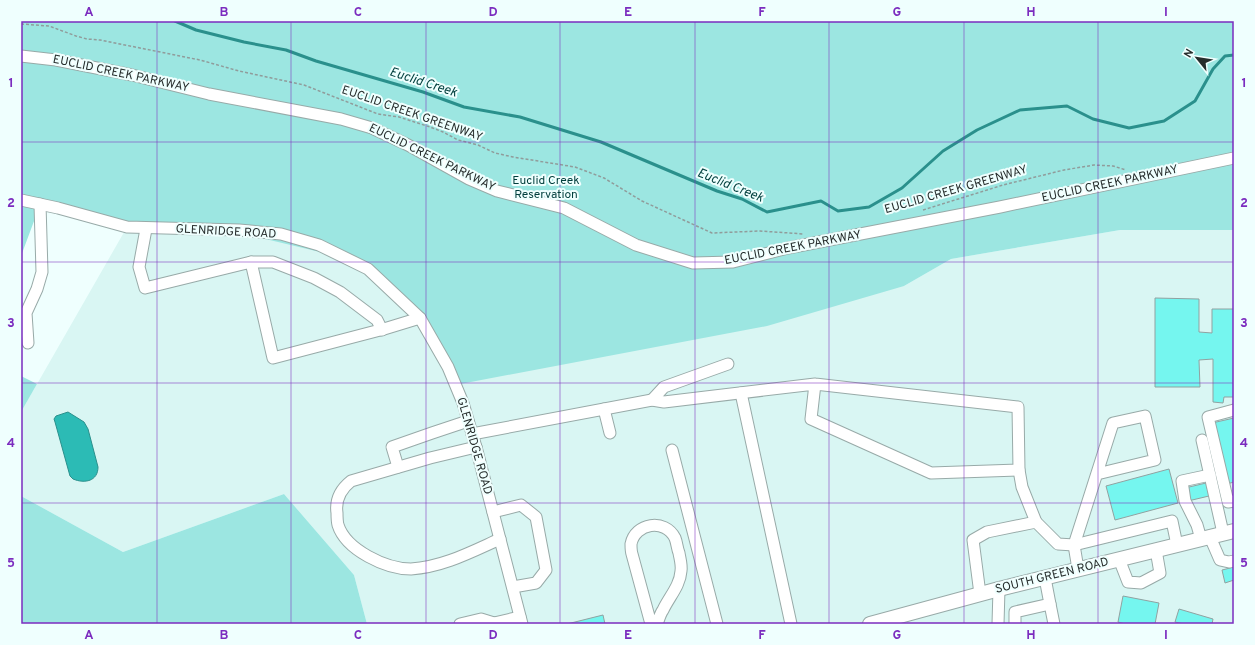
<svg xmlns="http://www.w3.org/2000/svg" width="1255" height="645" font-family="Overpass,sans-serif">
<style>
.built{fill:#d9f6f3}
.green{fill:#9ce6e1}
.water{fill:#2cbbb5;stroke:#2a908c}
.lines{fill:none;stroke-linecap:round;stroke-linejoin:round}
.stream{stroke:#2a908c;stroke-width:3}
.building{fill:#75f6ef;stroke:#90a2a1}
.minor-casing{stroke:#98aaa8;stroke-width:13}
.major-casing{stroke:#98aaa8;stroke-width:16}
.path{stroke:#909c9b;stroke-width:1.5;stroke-dasharray:3 2;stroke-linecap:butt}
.minor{stroke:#fff;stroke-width:11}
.major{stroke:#fff;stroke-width:14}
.grid{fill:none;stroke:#7b2cbf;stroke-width:1;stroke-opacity:0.55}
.labels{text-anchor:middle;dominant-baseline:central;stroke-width:4;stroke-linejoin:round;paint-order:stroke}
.street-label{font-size:12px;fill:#262d2c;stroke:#effffe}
.park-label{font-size:12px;fill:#003e3c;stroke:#effffe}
.water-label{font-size:13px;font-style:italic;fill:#003f3d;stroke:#effffe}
.neatline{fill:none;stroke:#7b2cbf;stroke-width:1.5}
.grid-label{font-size:13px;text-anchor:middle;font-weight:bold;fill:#7b2cbf}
</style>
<rect width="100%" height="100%" fill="#effffe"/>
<polygon class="built" points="127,227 239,230 904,286 951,259 1120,230 1234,230 1234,624 367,624 354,575 284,494 123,552 21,496 21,412"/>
<g class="green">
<polygon points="21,21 1234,21 1234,230 1120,230 951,259 904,286 767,326 455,385 420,318 368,269 345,258 228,230 146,229 40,205 21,256"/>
<polygon points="21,376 37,384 21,412"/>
<polygon points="284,494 354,575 367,624 21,624 21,496 123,552"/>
</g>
<path class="water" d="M68 412 84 422 88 429 98 467C98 481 85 484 73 479L70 476 55 422 54 419 56 416Z"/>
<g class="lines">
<polyline class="stream" points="175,21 196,30 244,42 286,50 316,61 423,92 464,107 520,117 601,142 717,191 742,199 767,212 821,201 838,211 869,207 902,188 943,151 977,130 1020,110 1067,106 1093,119 1129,128 1164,121 1195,101 1213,69 1225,56 1234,55"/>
</g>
<g class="building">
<polygon points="1155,298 1199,299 1199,332 1212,333 1212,309 1234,309 1234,397 1224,397 1223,403 1213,402 1213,359 1199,360 1200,387 1155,387"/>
<polygon points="1234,418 1234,482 1227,484 1212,423"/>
<polygon points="1169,469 1178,503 1115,520 1106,486"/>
<polygon points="1206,483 1209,496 1188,501 1185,488"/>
<polygon points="1234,567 1234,580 1225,583 1222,570"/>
<polygon points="1123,596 1159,603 1155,624 1125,624 1118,622"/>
<polygon points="1179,609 1213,619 1212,624 1184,624 1175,622"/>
<polygon points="603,615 605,624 567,624"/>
</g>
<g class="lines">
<defs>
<g id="minor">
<polyline points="21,56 56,60 132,75 209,94 341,119 372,128 408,145 469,179 497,191 564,208 636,245 693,263 733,262 788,248 1000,207 1234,158"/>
<polyline points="21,200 58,208 127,227 239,230 281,234 319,245 368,269 420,318 448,367 463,403 476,447 522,624"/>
<polyline points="146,229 139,267 145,288 251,262 273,358 384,329 420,318"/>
<polyline points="251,262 273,262 314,278 340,292 377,320 382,330"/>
<polyline points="28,343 26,313 37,289 42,272 40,204"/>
<polyline points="741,393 791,624"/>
<polyline points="652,400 664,387 728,364"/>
<polyline points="604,409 610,433"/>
<polyline points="1234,410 1208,417 1228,502 1234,501"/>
<polyline points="472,434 652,400 664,402 815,384 1018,407 1019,470 931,473 811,419 815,384"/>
<polyline points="1202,440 1223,533"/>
<path d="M476 447 430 458 351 481C341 489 335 499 337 513 337 516 337 521 338 525 346 550 386 569 411 569 443 567 471 552 500 539"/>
<polyline points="672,450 717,624"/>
<polyline points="398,467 392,447 432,433 468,421"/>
<polyline points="1019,470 1022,487 1036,522"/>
<polyline points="493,512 521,505 536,517 546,570 536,583 513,587"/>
<polyline points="1210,537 1220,560 1229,562 1234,561"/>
<polyline points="1201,539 1197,525 1185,501 1182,481 1210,475"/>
<polyline points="1119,559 1128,582 1141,583 1160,573 1156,550"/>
<polyline points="1078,569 1074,545 1113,423 1145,416 1155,460 1097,474"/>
<polyline points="980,594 973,540 987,532 1036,522 1058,544 1074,545 1172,521 1177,545"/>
<polyline points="1050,604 1054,624"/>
<polyline points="460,624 481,619 494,623"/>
<polyline points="494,624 494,623 520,617"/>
<path d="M651 624 632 554C631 551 631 547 631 544 635 523 665 518 675 538 677 543 677 548 679 553 680 559 682 565 681 571 680 586 669 597 663 610 660 614 659 619 657 624"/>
<polyline points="998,624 999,589"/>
<polyline points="1015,624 1015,612 1050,604 1045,578"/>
</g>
<polyline id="major" points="870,624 999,589 1234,531"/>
</defs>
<use href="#minor" class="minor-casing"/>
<use href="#major" class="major-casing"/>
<g class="path">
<polyline points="21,24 49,26 76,36 87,39 100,40 200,60 239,71 304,85 378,114 399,117 430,127 443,132 458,140 478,145 495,153 513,157 575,167 604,178 642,201 712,233 760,231 804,234"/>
<polyline points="923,210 1003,185 1064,170 1094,165 1113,166 1126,170"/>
</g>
<use href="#minor" class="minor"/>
<use href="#major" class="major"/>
</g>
<path class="grid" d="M157 21V624M291 21V624M426 21V624M560 21V624M695 21V624M829 21V624M964 21V624M1098 21V624M21 142H1234M21 262H1234M21 383H1234M21 503H1234"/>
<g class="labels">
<g class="street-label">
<text transform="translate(121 74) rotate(12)">EUCLID CREEK PARKWAY</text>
<text transform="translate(412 114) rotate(19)">EUCLID CREEK GREENWAY</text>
<text transform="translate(432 158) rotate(26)">EUCLID CREEK PARKWAY</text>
<text transform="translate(1110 184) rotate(-12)">EUCLID CREEK PARKWAY</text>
<text transform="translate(956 190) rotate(-16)">EUCLID CREEK GREENWAY</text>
<text transform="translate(226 232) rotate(3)">GLENRIDGE ROAD</text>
<text transform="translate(793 248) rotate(-11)">EUCLID CREEK PARKWAY</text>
<text transform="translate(474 446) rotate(74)">GLENRIDGE ROAD</text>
<text transform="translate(1052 576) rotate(-14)">SOUTH GREEN ROAD</text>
</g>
<g class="park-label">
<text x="546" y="181">Euclid Creek<tspan x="546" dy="14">Reservation</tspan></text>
</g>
<g class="water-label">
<text transform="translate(423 83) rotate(18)">Euclid Creek</text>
<text transform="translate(730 186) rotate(22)">Euclid Creek</text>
</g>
</g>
<rect width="1255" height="645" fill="none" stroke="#effffe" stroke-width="44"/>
<g transform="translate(1197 58) rotate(300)" stroke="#effffe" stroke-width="3" paint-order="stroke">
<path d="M0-3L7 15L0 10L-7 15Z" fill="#262d2c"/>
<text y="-6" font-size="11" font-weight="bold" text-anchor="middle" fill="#262d2c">N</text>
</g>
<rect x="22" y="22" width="1211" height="601" class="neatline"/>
<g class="grid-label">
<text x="89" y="16">A</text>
<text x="224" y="16">B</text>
<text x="358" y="16">C</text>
<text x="493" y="16">D</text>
<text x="628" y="16">E</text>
<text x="762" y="16">F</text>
<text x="897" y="16">G</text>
<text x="1031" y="16">H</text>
<text x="1166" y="16">I</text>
<text x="11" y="87">1</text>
<text x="1244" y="87">1</text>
<text x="11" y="207">2</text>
<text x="1244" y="207">2</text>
<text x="11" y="327">3</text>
<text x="1244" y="327">3</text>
<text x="11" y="447">4</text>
<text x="1244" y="447">4</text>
<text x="11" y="567">5</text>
<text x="1244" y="567">5</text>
<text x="89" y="639">A</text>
<text x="224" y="639">B</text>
<text x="358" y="639">C</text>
<text x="493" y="639">D</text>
<text x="628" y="639">E</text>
<text x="762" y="639">F</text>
<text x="897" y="639">G</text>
<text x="1031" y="639">H</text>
<text x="1166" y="639">I</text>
</g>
</svg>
